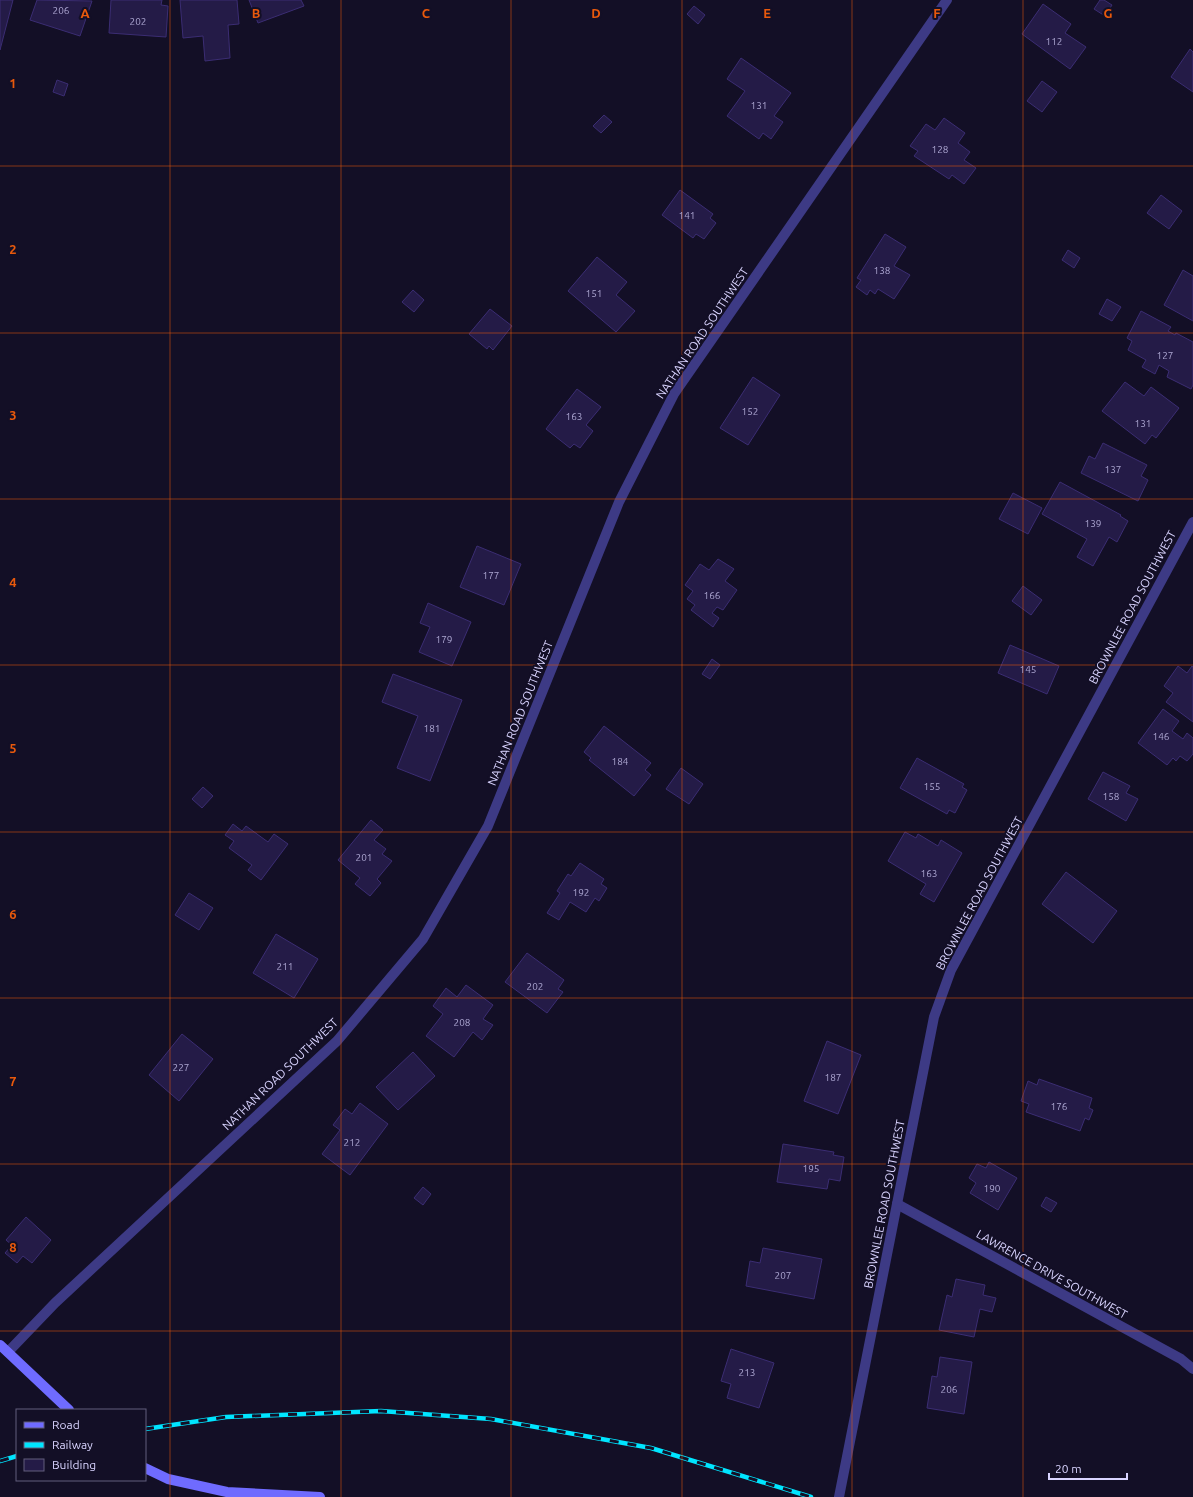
<svg xmlns="http://www.w3.org/2000/svg" width="1193" height="1497" font-family="Ubuntu,sans-serif">
<style>
.building{fill:#241b47;stroke:#3b2d73}
.lines{fill:none;stroke-linecap:round;stroke-linejoin:round}
.street{stroke:#3d3a85;stroke-width:10}
.secondary{stroke:#6f6bff;stroke-width:10}
.rail-casing{stroke:#00e5ff;stroke-width:4.5}
.rail{stroke:#130f26;stroke-width:3;stroke-dasharray:9;stroke-linecap:butt}
.grid{fill:none;stroke:#e8590c;stroke-width:1;stroke-opacity:0.55}
.labels{text-anchor:middle;dominant-baseline:central;stroke-width:4;stroke-linejoin:round;paint-order:stroke}
.number-label{font-size:10px;fill:#aca6d1}
.street-label{font-size:12px;fill:#d9d4ff;stroke:#130f26}
.grid-label{font-size:13px;text-anchor:middle;font-weight:bold;fill:#e8590c;stroke:#130f26;stroke-width:4;stroke-linejoin:round;paint-order:stroke}
</style>
<rect width="100%" height="100%" fill="#130f26"/>
<g class="building">
<polygon points="0,0 13,0 0,50"/>
<polygon points="37,0 92,1 80,36 30,20"/>
<polygon points="111,0 162,0 161,5 168,6 166,37 109,33"/>
<polygon points="180,0 237,0 239,24 228,25 230,58 205,61 203,36 183,38"/>
<polygon points="249,0 301,0 304,6 258,23"/>
<polygon points="1100,0 1104,0 1112,5 1105,16 1094,9"/>
<polygon points="1043,4 1071,24 1065,33 1086,47 1070,69 1022,34"/>
<polygon points="694,6 705,15 698,24 687,14"/>
<polygon points="1190,49 1193,52 1193,92 1171,77"/>
<polygon points="741,58 791,93 774,116 783,122 771,139 763,133 759,139 727,116 745,91 727,79"/>
<polygon points="57,80 68,84 64,96 53,92"/>
<polygon points="1042,81 1057,92 1042,112 1027,101"/>
<polygon points="604,115 612,122 601,133 593,126"/>
<polygon points="944,118 965,133 958,143 970,152 964,160 976,168 964,184 952,175 949,179 914,156 918,151 910,146 926,124 935,130"/>
<polygon points="680,190 713,214 710,218 716,223 704,239 696,234 693,238 662,215"/>
<polygon points="1161,195 1182,211 1169,229 1147,213"/>
<polygon points="885,234 906,247 894,266 910,275 894,299 878,289 875,294 870,290 867,295 856,287 861,280 857,278"/>
<polygon points="1068,250 1080,258 1074,268 1062,260"/>
<polygon points="597,257 627,282 616,295 635,311 616,332 568,291"/>
<polygon points="1183,270 1193,276 1193,321 1164,305"/>
<polygon points="413,290 424,300 414,312 402,302"/>
<polygon points="1107,299 1121,307 1112,321 1099,314"/>
<polygon points="490,309 512,326 493,350 489,346 487,349 469,334"/>
<polygon points="1141,311 1171,327 1168,331 1175,335 1176,333 1193,342 1193,385 1191,389 1167,377 1169,371 1159,365 1155,374 1142,367 1146,360 1128,350 1132,341 1127,338"/>
<polygon points="753,377 780,395 748,445 720,428"/>
<polygon points="1125,382 1144,396 1151,387 1179,408 1156,438 1152,435 1145,444 1102,411"/>
<polygon points="577,389 601,407 586,425 593,431 580,448 574,444 570,448 546,429"/>
<polygon points="1103,443 1147,465 1141,476 1148,480 1138,501 1081,473 1089,456 1095,459"/>
<polygon points="1060,482 1121,515 1120,516 1128,521 1117,542 1109,537 1093,566 1077,557 1087,539 1042,514"/>
<polygon points="1013,493 1042,508 1028,534 999,519"/>
<polygon points="477,546 521,564 504,605 460,587"/>
<polygon points="718,559 734,569 725,581 737,590 723,610 717,607 712,613 719,618 713,627 691,610 695,605 687,599 693,591 685,585 700,564 709,570"/>
<polygon points="1023,586 1042,600 1031,615 1012,601"/>
<polygon points="428,603 471,622 452,666 419,652 430,627 420,623"/>
<polygon points="1010,645 1059,666 1047,694 998,673"/>
<polygon points="712,659 720,665 710,679 702,674"/>
<polygon points="1178,666 1187,673 1192,666 1193,667 1193,722 1166,702 1173,693 1164,686"/>
<polygon points="393,674 462,700 430,781 397,768 418,716 382,702"/>
<polygon points="1163,709 1179,721 1172,731 1183,739 1187,733 1193,738 1193,754 1187,761 1180,756 1176,761 1173,758 1167,765 1138,743"/>
<polygon points="604,726 651,763 645,770 651,775 634,796 589,760 591,758 584,752"/>
<polygon points="917,758 964,784 962,787 967,790 955,813 949,810 947,814 900,788"/>
<polygon points="681,768 703,784 689,804 666,789"/>
<polygon points="1103,772 1130,786 1126,793 1138,799 1126,821 1088,799"/>
<polygon points="203,787 213,796 202,808 192,799"/>
<polygon points="371,820 383,830 374,840 386,849 382,854 392,861 377,879 381,883 370,896 355,884 360,878 338,860"/>
<polygon points="233,824 242,831 246,826 268,842 274,834 288,844 261,880 248,870 252,865 229,848 234,841 225,835"/>
<polygon points="905,832 916,838 918,834 938,846 941,840 962,853 934,902 920,894 926,884 888,861"/>
<polygon points="580,863 604,879 601,884 607,888 599,901 595,898 586,912 570,902 559,920 547,913 560,893 557,891 568,874 571,876"/>
<polygon points="1066,872 1117,911 1093,943 1042,904"/>
<polygon points="189,893 213,908 199,930 175,915"/>
<polygon points="276,934 318,959 294,998 253,973"/>
<polygon points="527,953 564,980 558,989 563,992 547,1013 505,982"/>
<polygon points="466,985 493,1005 483,1019 493,1025 482,1040 473,1032 454,1057 426,1036 443,1014 433,1006 446,988 457,997"/>
<polygon points="182,1034 213,1059 179,1101 149,1075"/>
<polygon points="827,1041 861,1055 838,1114 804,1101"/>
<polygon points="413,1052 435,1076 398,1110 376,1087"/>
<polygon points="1039,1079 1092,1098 1089,1108 1093,1110 1089,1120 1085,1118 1080,1131 1026,1112 1029,1104 1021,1101 1028,1081 1037,1085"/>
<polygon points="360,1103 388,1124 350,1175 322,1154 340,1130 333,1125 345,1109 352,1114"/>
<polygon points="783,1144 834,1152 833,1155 844,1157 840,1181 829,1179 827,1189 777,1182"/>
<polygon points="989,1162 1017,1178 998,1210 970,1193 976,1183 969,1178 977,1164 986,1168"/>
<polygon points="423,1187 431,1194 423,1205 414,1198"/>
<polygon points="1046,1197 1057,1203 1051,1212 1041,1206"/>
<polygon points="26,1217 51,1240 32,1263 23,1256 17,1263 5,1253 12,1245 6,1240"/>
<polygon points="763,1248 822,1259 814,1299 746,1286 750,1261 760,1263"/>
<polygon points="956,1279 985,1285 983,1295 996,1298 992,1312 980,1309 974,1337 939,1330 947,1295 952,1297"/>
<polygon points="731,1349 774,1363 759,1408 727,1398 731,1384 721,1381"/>
<polygon points="940,1357 972,1362 964,1414 927,1408 932,1376 937,1377"/>
</g>
<g class="lines">
<g class="street">
<polyline points="897,1204 1181,1359 1193,1369"/>
<polyline points="8,1352 55,1303 337,1041 423,939 488,826 619,502 674,394 947,0"/>
<polyline points="839,1497 934,1017 951,970 1193,522"/>
</g>
<g class="secondary">
<polyline points="0,1345 69,1410"/>
<polyline points="145,1468 168,1479 227,1492 320,1497"/>
</g>
<defs>
<g id="rail">
<polyline points="145,1429 226,1417 381,1411 491,1419 651,1448 811,1497"/>
<polyline points="0,1461 17,1456"/>
</g>
</defs>
<use href="#rail" class="rail-casing"/>
<use href="#rail" class="rail"/>
</g>
<path class="grid" d="M170 0V1497M341 0V1497M511 0V1497M682 0V1497M852 0V1497M1023 0V1497M0 166H1193M0 333H1193M0 499H1193M0 665H1193M0 832H1193M0 998H1193M0 1164H1193M0 1331H1193"/>
<g class="labels">
<g class="number-label">
<text x="61" y="10">206</text>
<text x="138" y="21">202</text>
<text x="1054" y="41">112</text>
<text x="759" y="105">131</text>
<text x="940" y="149">128</text>
<text x="687" y="215">141</text>
<text x="882" y="270">138</text>
<text x="594" y="293">151</text>
<text x="1165" y="355">127</text>
<text x="750" y="411">152</text>
<text x="574" y="416">163</text>
<text x="1143" y="423">131</text>
<text x="1113" y="469">137</text>
<text x="1093" y="523">139</text>
<text x="491" y="575">177</text>
<text x="712" y="595">166</text>
<text x="444" y="639">179</text>
<text x="1028" y="669">145</text>
<text x="432" y="728">181</text>
<text x="1161" y="736">146</text>
<text x="620" y="761">184</text>
<text x="932" y="786">155</text>
<text x="1111" y="796">158</text>
<text x="364" y="857">201</text>
<text x="929" y="873">163</text>
<text x="581" y="892">192</text>
<text x="285" y="966">211</text>
<text x="535" y="986">202</text>
<text x="462" y="1022">208</text>
<text x="181" y="1067">227</text>
<text x="833" y="1077">187</text>
<text x="1059" y="1106">176</text>
<text x="352" y="1142">212</text>
<text x="811" y="1168">195</text>
<text x="992" y="1188">190</text>
<text x="783" y="1275">207</text>
<text x="747" y="1372">213</text>
<text x="949" y="1389">206</text>
</g>
<g class="street-label">
<text transform="translate(702 333) rotate(-56)">NATHAN ROAD SOUTHWEST</text>
<text transform="translate(1132 607) rotate(-62)">BROWNLEE ROAD SOUTHWEST</text>
<text transform="translate(520 713) rotate(-68)">NATHAN ROAD SOUTHWEST</text>
<text transform="translate(979 893) rotate(-62)">BROWNLEE ROAD SOUTHWEST</text>
<text transform="translate(280 1074) rotate(-44)">NATHAN ROAD SOUTHWEST</text>
<text transform="translate(884 1204) rotate(-79)">BROWNLEE ROAD SOUTHWEST</text>
<text transform="translate(1052 1274) rotate(29)">LAWRENCE DRIVE SOUTHWEST</text>
</g>
</g>
<g class="grid-label">
<text x="85" y="18">A</text>
<text x="256" y="18">B</text>
<text x="426" y="18">C</text>
<text x="596" y="18">D</text>
<text x="767" y="18">E</text>
<text x="937" y="18">F</text>
<text x="1108" y="18">G</text>
<text x="13" y="88">1</text>
<text x="13" y="254">2</text>
<text x="13" y="420">3</text>
<text x="13" y="587">4</text>
<text x="13" y="753">5</text>
<text x="13" y="919">6</text>
<text x="13" y="1086">7</text>
<text x="13" y="1252">8</text>
</g>
<rect x="16" y="1409" width="130" height="72" fill="#130f26" stroke="#625e7d"/>
<rect x="24" y="1422" width="20" height="6" fill="#6f6bff" stroke="#625e7d"/>
<text x="52" y="1429" font-size="12" fill="#d9d4ff">Road</text>
<rect x="24" y="1442" width="20" height="6" fill="#00e5ff" stroke="#625e7d"/>
<text x="52" y="1449" font-size="12" fill="#d9d4ff">Railway</text>
<rect x="24" y="1459" width="20" height="12" fill="#241b47" stroke="#625e7d"/>
<text x="52" y="1469" font-size="12" fill="#d9d4ff">Building</text>
<path d="M1049 1473v6h78v-6" fill="none" stroke="#d9d4ff" stroke-width="2"/>
<text x="1055" y="1473" font-size="12" fill="#d9d4ff" stroke="#130f26" stroke-width="3" paint-order="stroke">20 m</text>
</svg>
